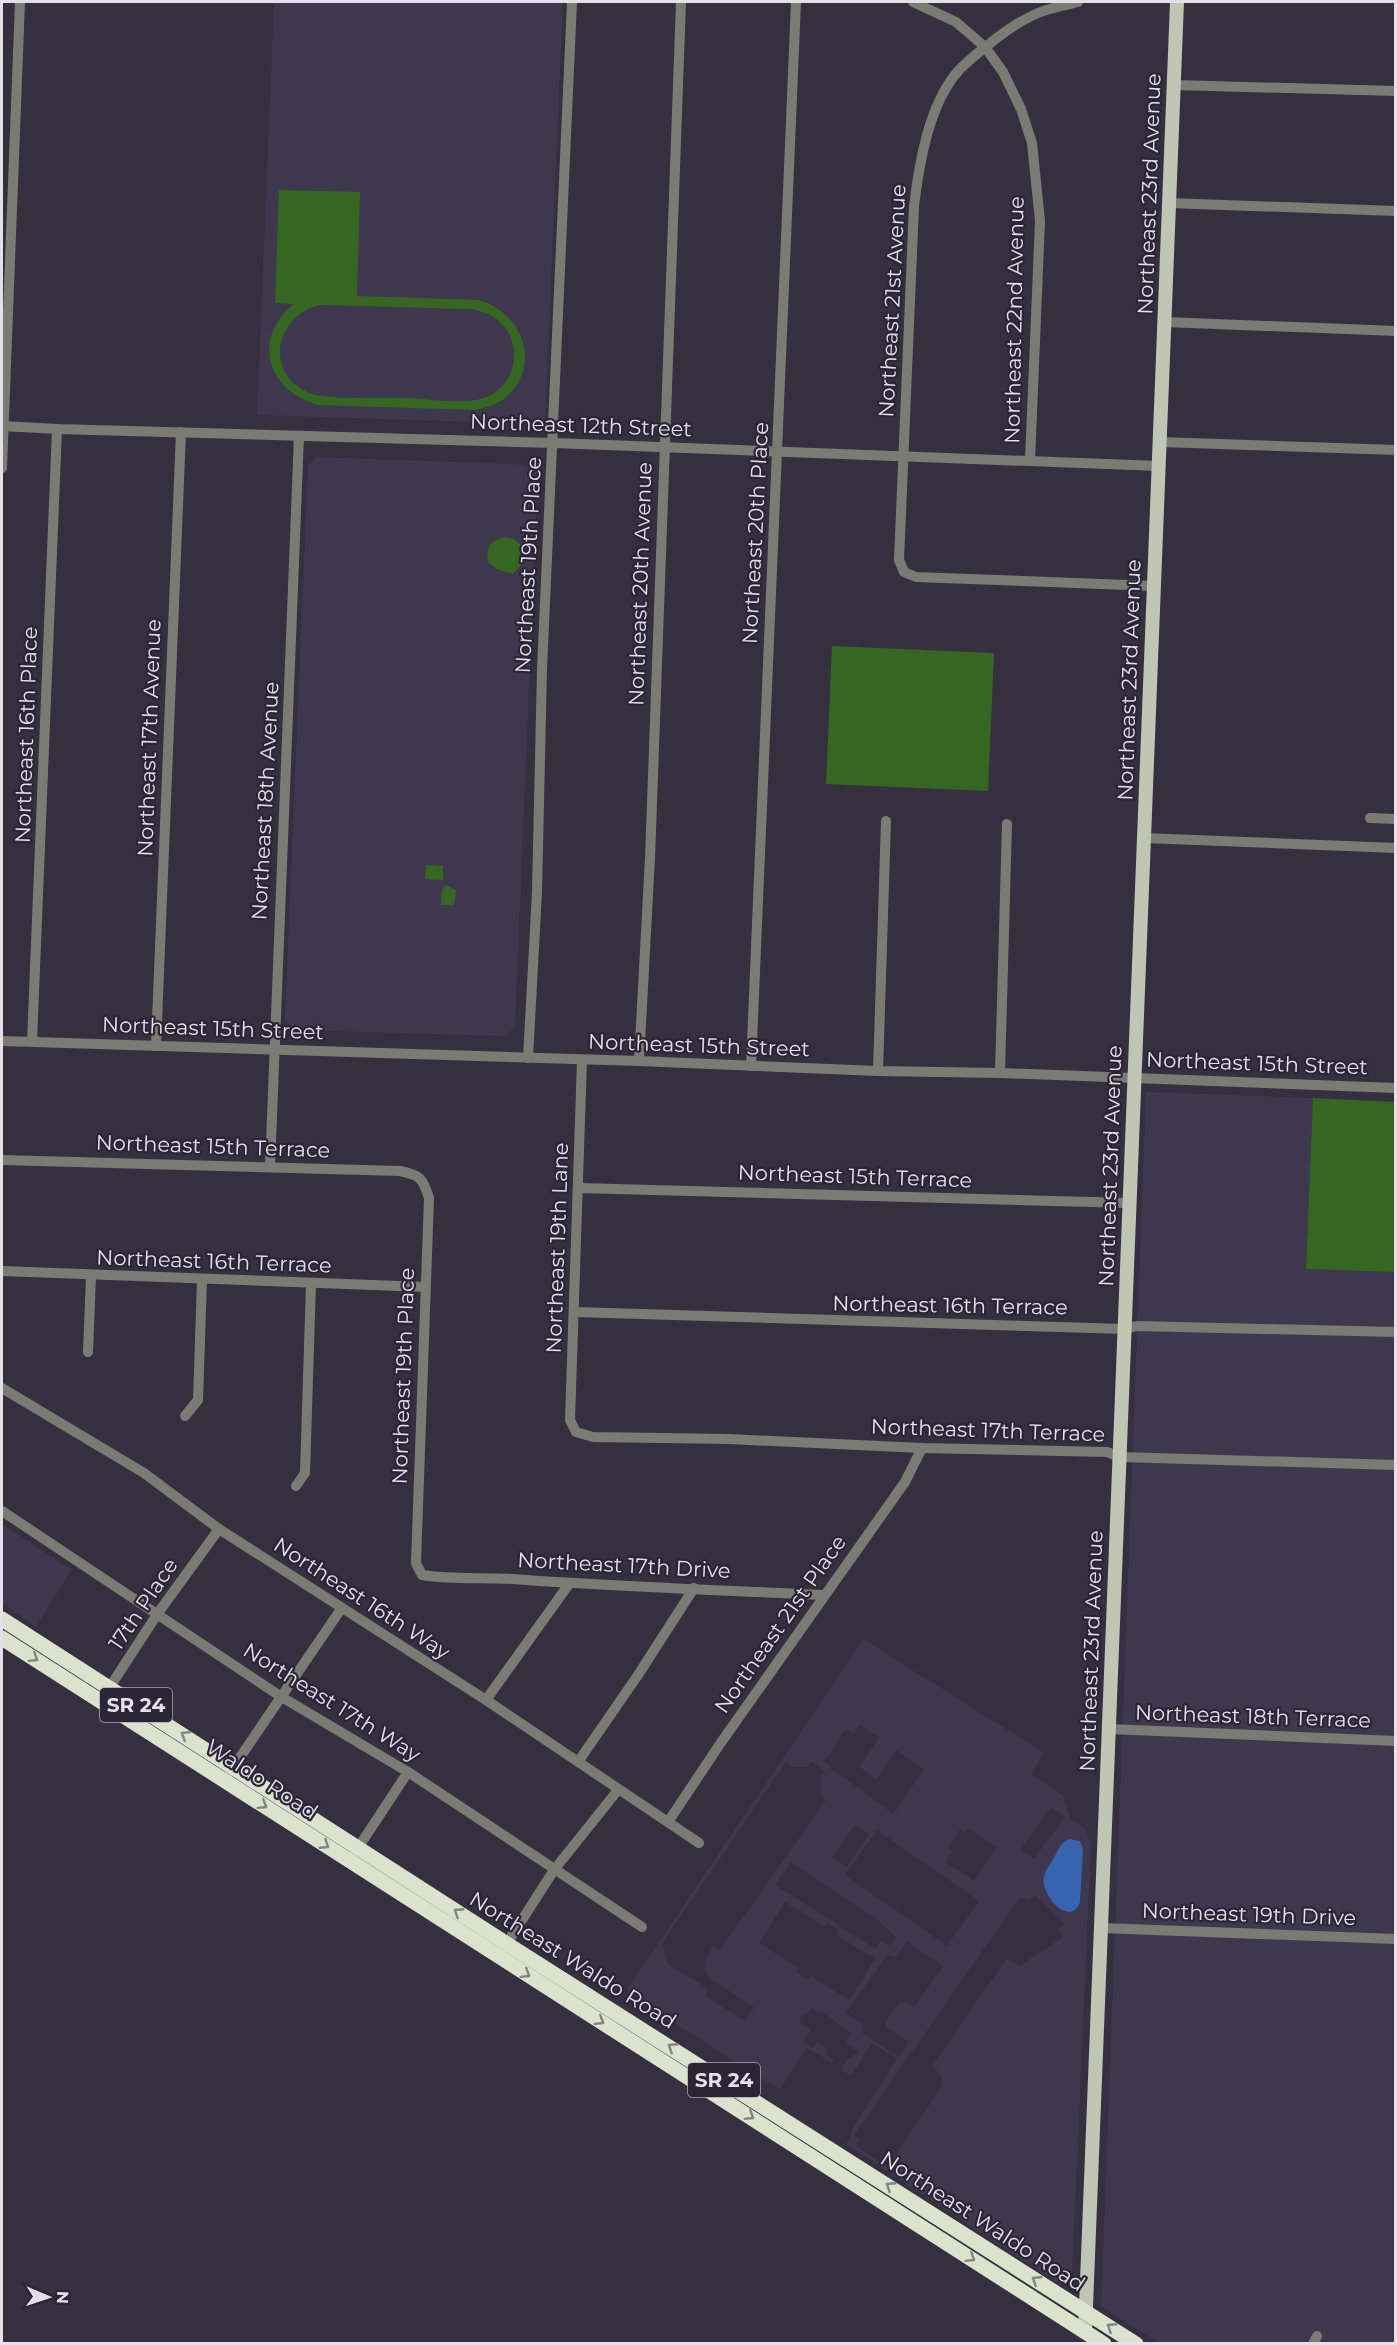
<svg xmlns="http://www.w3.org/2000/svg" width="1397" height="2345" font-family="Montserrat,sans-serif">
<style>
.built{fill:#3e384e;fill-rule:evenodd}
.green{fill:#366722;fill-rule:evenodd}
.water{fill:#3963ae}
.lines{fill:none;stroke-linecap:round;stroke-linejoin:round}
.minor{stroke:#7a7c74;stroke-width:10}
.major{stroke:#c1c5b4;stroke-width:14}
.highway{stroke:#dde2ce;stroke-width:15}
.oneway{stroke:#848482}
.labels{text-anchor:middle;dominant-baseline:central;stroke-width:4.5;stroke-linejoin:round;paint-order:stroke}
.shield{fill:#2a2635;stroke:#aca8b4;stroke-width:1.5}
.shield-label{font-size:20px;font-weight:bold;fill:#e3e0ea}
.street-label{font-size:21px;fill:#e3e0ea;stroke:#2a2635}
</style>
<rect width="100%" height="100%" fill="#34303f"/>
<g class="built">
<polygon points="274,2 563,2 545,424 257,415"/>
<polygon points="317,457 538,465 515,1027 505,1036 294,1030 285,1019 308,466"/>
<polygon points="1146,1092 1313,1098 1306,1269 1395,1272 1395,2343 1159,2343 1101,2306"/>
<polygon points="2,1524 71,1570 36,1627 2,1602"/>
<path d="M863 1639 1044 1753 1031 1774 1063 1796 1070 1819 1085 1829 1091 1843 1072 2277 1059 2284 846 2144 853 2131 852 2130 897 2058 872 2043 851 2076 841 2070 849 2057 851 2058 853 2054 856 2055 858 2051 846 2043 851 2033 821 2011 819 2013 812 2008 808 2014 806 2013 799 2019 801 2020 800 2024 811 2029 803 2041 813 2048 817 2042 828 2049 825 2054 834 2060 832 2063 807 2048 779 2091 780 2090 655 2011 627 1990ZM860 1725 879 1738 859 1767 876 1779 897 1750 924 1770 893 1814 866 1793 830 1769 831 1767 823 1761 831 1752 843 1732 847 1730 854 1734ZM811 1761 824 1771 821 1777V1796L826 1800 720 1950 713 1946 705 1962 704 1968 710 1978 754 2007 744 2021 706 1996 707 1988 668 1964 662 1943 786 1762 792 1767H807ZM1051 1807 1065 1817 1034 1859 1021 1849ZM855 1825 869 1835 846 1867 832 1857ZM968 1828 997 1848 974 1881 945 1862 952 1851 948 1847 960 1829 965 1832ZM877 1830 979 1901 947 1946 845 1875ZM1070 1839 1080 1841 1082 1845 1080 1902 1063 1911 1049 1898 1044 1883ZM791 1862 874 1917 896 1937 889 1946 881 1941 876 1949 775 1885ZM1035 1895 1064 1923 1058 1930 1063 1937 1019 1966 1007 1958 932 2066 942 2077 941 2088 887 2167 857 2147 859 2139 854 2135 1020 1897 1029 1900ZM785 1902 824 1927 827 1923 839 1930 837 1935 875 1959 849 2000 811 1976 808 1980 796 1972 798 1968 759 1943ZM907 1941 943 1966 914 2007 905 2001 900 2002 886 2021V2026L909 2042 899 2057 862 2033 864 2026 846 2013 887 1955 895 1957Z"/>
</g>
<g class="green">
<path d="M279 190 360 192 357 296 478 300C523 312 543 366 505 398 496 405 486 407 475 410L318 405C267 391 251 338 294 304L275 303ZM321 305 469 309C494 311 515 330 514 356 514 375 502 392 484 398 465 405 428 399 407 398 377 397 345 400 315 395 311 394 307 392 303 390 263 368 279 312 321 305Z"/>
<path d="M505 537 514 539 520 544 521 565 513 574 497 569 488 562C486 545 490 542 505 537Z"/>
<polygon points="832,646 994,653 988,791 826,784"/>
<polygon points="426,865 443,866 443,880 425,879"/>
<polygon points="446,885 456,890 454,905 441,905 442,890"/>
<polygon points="1313,1098 1395,1102 1395,1272 1306,1269"/>
</g>
<path class="water" d="M1070 1839 1080 1841 1083 1849 1080 1902C1071 1928 1040 1896 1044 1877 1045 1870 1052 1862 1055 1856 1059 1848 1062 1841 1070 1839Z"/>
<g class="lines">
<g class="minor">
<polyline points="913,2 956,22 985,47 1003,72 1021,109 1032,143 1040,221 1030,461"/>
<path d="M1078 2C1065 5 1050 8 1038 13 1019 21 1004 32 988 45 979 52 969 60 960 69 929 102 919 164 914 206L899 560 904 572 916 577 1154 586"/>
<polyline points="1174,85 1396,91"/>
<polyline points="1169,203 1396,211"/>
<polyline points="1165,322 1396,331"/>
<polyline points="2,426 57,429 554,443 1159,466"/>
<polyline points="1160,442 1396,450"/>
<polyline points="2,468 20,2"/>
<polyline points="1370,818 1396,819"/>
<polyline points="1144,838 1396,848"/>
<polyline points="2,1041 639,1061 878,1071 1000,1073 1396,1088"/>
<polyline points="32,1042 57,429"/>
<polyline points="156,1046 181,432"/>
<polyline points="528,1058 537,892 542,669 572,2"/>
<polyline points="582,1060 570,1420 576,1432 593,1437 729,1439 922,1448 1107,1452 1120,1457 1396,1465"/>
<polyline points="639,1061 650,858 681,2"/>
<polyline points="751,1066 796,2"/>
<polyline points="878,1071 886,821"/>
<polyline points="1000,1073 1007,824"/>
<path d="M2 1160 400 1171C420 1175 423 1178 429 1198L416 1563 422 1575C452 1580 482 1577 513 1579 617 1587 721 1590 824 1595"/>
<polyline points="270,1167 299,436"/>
<polyline points="579,1188 1129,1203"/>
<polyline points="2,1271 425,1287"/>
<polyline points="575,1312 1125,1329 1137,1326 1396,1332"/>
<polyline points="88,1352 91,1276"/>
<polyline points="2,1388 144,1473 219,1529 486,1700 699,1843"/>
<polyline points="185,1416 198,1400 202,1280"/>
<polyline points="296,1486 305,1473 311,1283"/>
<polyline points="2,1511 280,1696 408,1772 642,1927"/>
<polyline points="486,1700 569,1584"/>
<polyline points="100,1702 158,1613 219,1529"/>
<polyline points="1109,1729 1396,1741"/>
<polyline points="578,1762 638,1675 694,1588"/>
<polyline points="230,1772 341,1609"/>
<polyline points="668,1822 720,1744 905,1482 922,1448"/>
<polyline points="354,1854 408,1772"/>
<polyline points="1101,1928 1396,1939"/>
<polyline points="504,1948 554,1870 618,1790"/>
<polyline points="1313,2344 1317,2336"/>
</g>
<polyline class="major" points="1085,2332 1177,2"/>
<g class="highway">
<polyline points="2,1619 507,1944 1136,2344"/>
<polyline points="2,1638 1104,2344"/>
</g>
</g>
<defs><path id="oneway-chevron" d="M-2-3.5L2.5 0L-2 3.5" fill="none" stroke-width="1.6" stroke-linecap="round" stroke-linejoin="round" transform="scale(1.5)"/></defs>
<g class="oneway">
<use href="#oneway-chevron" transform="translate(34 1658) rotate(32)"/>
<use href="#oneway-chevron" transform="translate(185 1735) rotate(-148)"/>
<use href="#oneway-chevron" transform="translate(263 1805) rotate(32)"/>
<use href="#oneway-chevron" transform="translate(325 1845) rotate(33)"/>
<use href="#oneway-chevron" transform="translate(458 1912) rotate(-147)"/>
<use href="#oneway-chevron" transform="translate(526 1974) rotate(32)"/>
<use href="#oneway-chevron" transform="translate(600 2021) rotate(32)"/>
<use href="#oneway-chevron" transform="translate(672 2047) rotate(-147)"/>
<use href="#oneway-chevron" transform="translate(750 2116) rotate(32)"/>
<use href="#oneway-chevron" transform="translate(890 2186) rotate(-147)"/>
<use href="#oneway-chevron" transform="translate(971 2258) rotate(32)"/>
<use href="#oneway-chevron" transform="translate(1036 2280) rotate(-148)"/>
<use href="#oneway-chevron" transform="translate(1111 2327) rotate(-147)"/>
</g>
<g class="labels">
<g class="shield">
<rect x="100" y="1688" width="72" height="34" rx="4.5"/>
<rect x="688" y="2063" width="72" height="34" rx="4.5"/>
</g>
<g class="shield-label">
<text x="136" y="1705">SR 24</text>
<text x="724" y="2080">SR 24</text>
</g>
<g class="street-label">
<text transform="translate(1149 194) rotate(-88)">Northeast 23rd Avenue</text>
<text transform="translate(892 301) rotate(-87)">Northeast 21st Avenue</text>
<text transform="translate(1014 320) rotate(-89)">Northeast 22nd Avenue</text>
<text transform="translate(581 425) rotate(2)">Northeast 12th Street</text>
<text transform="translate(755 533) rotate(-87)">Northeast 20th Place</text>
<text transform="translate(528 565) rotate(-87)">Northeast 19th Place</text>
<text transform="translate(640 584) rotate(-88)">Northeast 20th Avenue</text>
<text transform="translate(1129 680) rotate(-88)">Northeast 23rd Avenue</text>
<text transform="translate(26 735) rotate(-88)">Northeast 16th Place</text>
<text transform="translate(149 738) rotate(-88)">Northeast 17th Avenue</text>
<text transform="translate(265 801) rotate(-87)">Northeast 18th Avenue</text>
<text transform="translate(213 1028) rotate(2)">Northeast 15th Street</text>
<text transform="translate(699 1045) rotate(2)">Northeast 15th Street</text>
<text transform="translate(1257 1063) rotate(2)">Northeast 15th Street</text>
<text transform="translate(213 1146) rotate(2)">Northeast 15th Terrace</text>
<text transform="translate(1110 1166) rotate(-88)">Northeast 23rd Avenue</text>
<text transform="translate(855 1176) rotate(2)">Northeast 15th Terrace</text>
<text transform="translate(557 1248) rotate(-88)">Northeast 19th Lane</text>
<text transform="translate(214 1261) rotate(2)">Northeast 16th Terrace</text>
<text transform="translate(950 1305) rotate(1)">Northeast 16th Terrace</text>
<text transform="translate(403 1376) rotate(-88)">Northeast 19th Place</text>
<text transform="translate(988 1430) rotate(2)">Northeast 17th Terrace</text>
<text transform="translate(624 1565) rotate(3)">Northeast 17th Drive</text>
<text transform="translate(362 1598) rotate(33)">Northeast 16th Way</text>
<text transform="translate(143 1604) rotate(-56)">17th Place</text>
<text transform="translate(780 1624) rotate(-55)">Northeast 21st Place</text>
<text transform="translate(1091 1651) rotate(-88)">Northeast 23rd Avenue</text>
<text transform="translate(332 1702) rotate(32)">Northeast 17th Way</text>
<text transform="translate(1253 1716) rotate(2)">Northeast 18th Terrace</text>
<text transform="translate(262 1779) rotate(33)">Waldo Road</text>
<text transform="translate(1249 1914) rotate(2)">Northeast 19th Drive</text>
<text transform="translate(573 1960) rotate(32)">Northeast Waldo Road</text>
<text transform="translate(983 2221) rotate(33)">Northeast Waldo Road</text>
</g>
</g>
<rect width="1397" height="2345" fill="none" stroke="#e3e0ea" stroke-width="6"/>
<g transform="translate(48 2297) rotate(92)" stroke="#2a2635" stroke-width="4.5" paint-order="stroke">
<path d="M0-4.5L10 22L0 15L-10 22Z" fill="#e3e0ea"/>
<text y="-9" font-size="16" font-weight="bold" text-anchor="middle" fill="#e3e0ea">N</text>
</g>
</svg>
